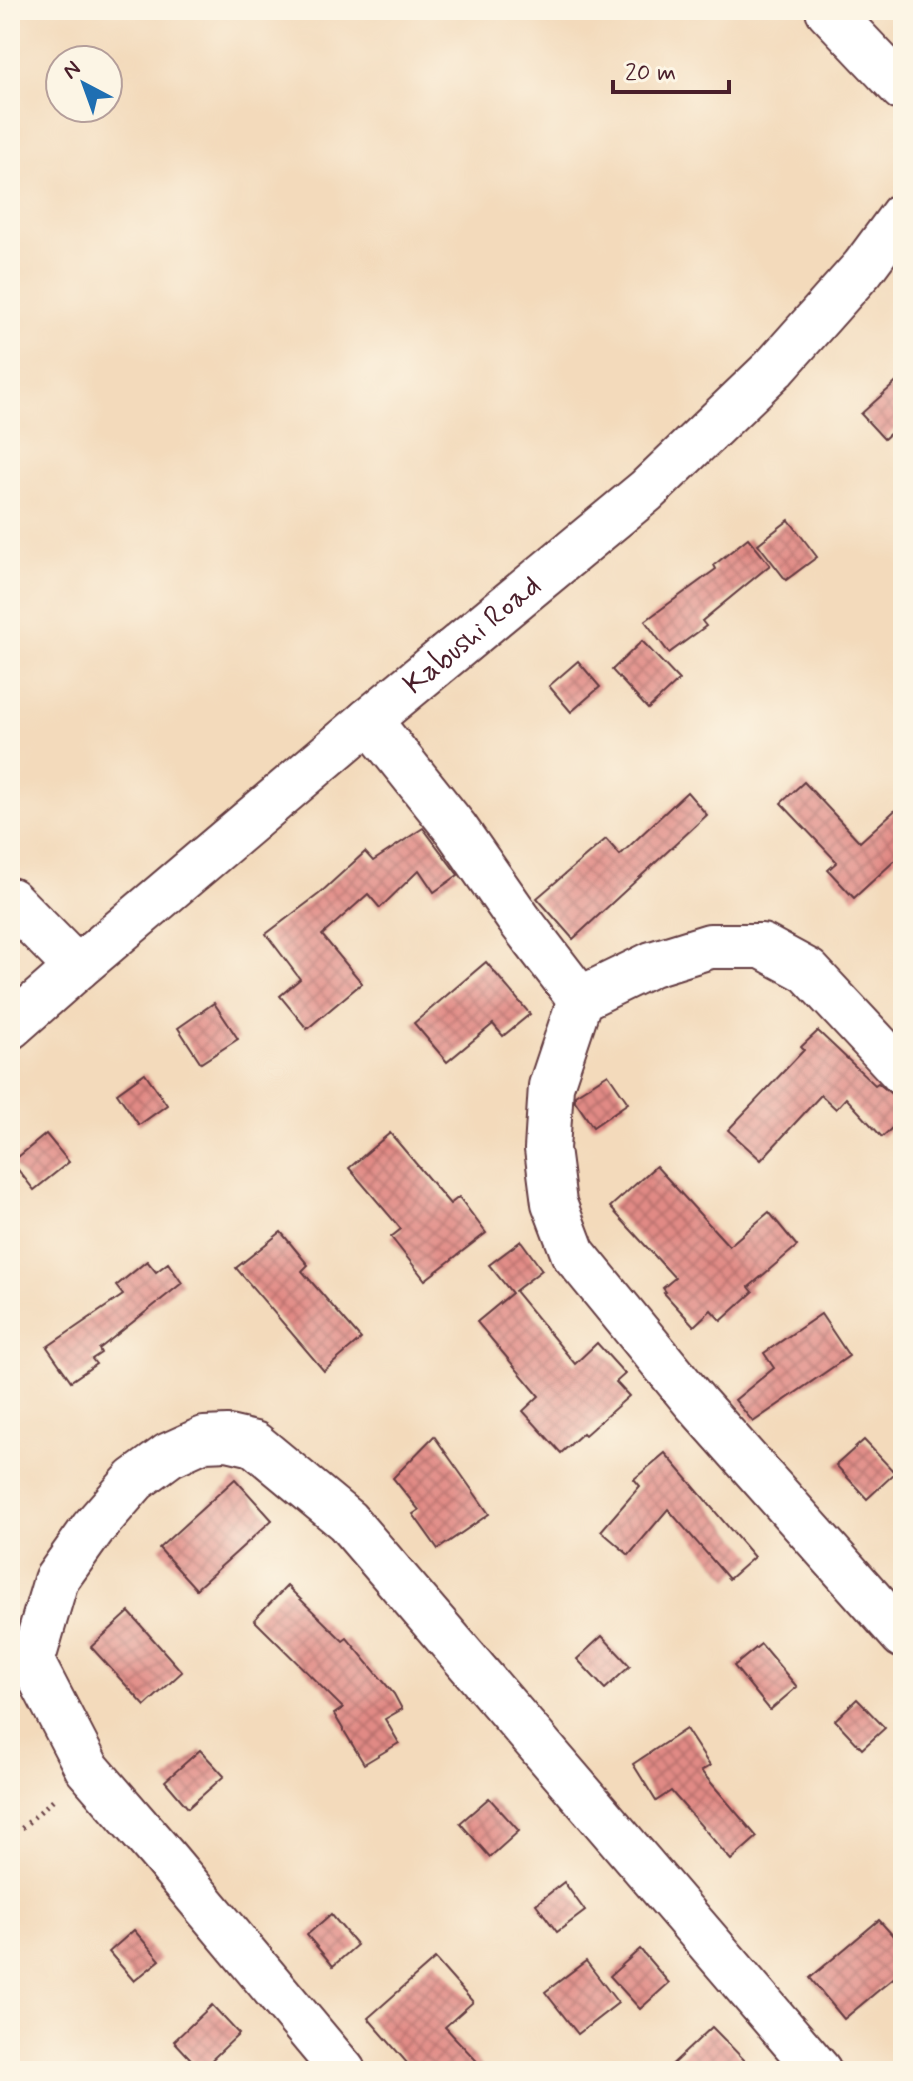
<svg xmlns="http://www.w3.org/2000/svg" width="913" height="2081" font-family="Mynerve,sans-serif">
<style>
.building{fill:url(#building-cross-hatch)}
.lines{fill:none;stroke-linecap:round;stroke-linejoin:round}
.minor-casing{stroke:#633b41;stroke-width:48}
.major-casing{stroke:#633b41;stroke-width:48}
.path{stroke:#633b41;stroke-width:5;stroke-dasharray:2 6;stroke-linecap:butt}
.minor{stroke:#fff;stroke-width:44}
.major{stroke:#fff;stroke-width:44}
.labels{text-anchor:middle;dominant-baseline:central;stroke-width:6;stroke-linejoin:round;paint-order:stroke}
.street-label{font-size:30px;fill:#4a1f2b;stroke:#fcf5e5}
</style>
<defs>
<pattern id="building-cross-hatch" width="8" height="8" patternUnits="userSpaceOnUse" patternTransform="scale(2)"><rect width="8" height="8" fill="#e18a85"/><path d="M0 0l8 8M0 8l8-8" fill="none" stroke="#b8706d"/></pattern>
</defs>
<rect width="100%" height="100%" fill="#fcf5e5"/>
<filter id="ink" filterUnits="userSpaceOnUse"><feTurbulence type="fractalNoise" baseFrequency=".0125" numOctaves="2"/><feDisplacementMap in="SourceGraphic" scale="16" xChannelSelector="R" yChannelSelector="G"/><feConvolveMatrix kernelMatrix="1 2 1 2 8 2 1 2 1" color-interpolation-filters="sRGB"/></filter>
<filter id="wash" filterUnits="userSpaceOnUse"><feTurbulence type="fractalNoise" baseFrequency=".006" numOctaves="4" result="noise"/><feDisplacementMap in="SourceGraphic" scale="32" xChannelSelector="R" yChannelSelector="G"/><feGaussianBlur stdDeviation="1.8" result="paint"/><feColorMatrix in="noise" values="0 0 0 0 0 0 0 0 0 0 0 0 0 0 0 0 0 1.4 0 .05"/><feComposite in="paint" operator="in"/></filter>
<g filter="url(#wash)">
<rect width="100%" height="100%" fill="#f3dabb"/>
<g id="blocks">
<g class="building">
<polygon points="903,376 903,422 884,439 861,414"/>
<polygon points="789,520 817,557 786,580 758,544"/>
<polygon points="748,538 770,565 702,621 706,626 669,653 645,621 716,569 714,565"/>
<polygon points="642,641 679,680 648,709 612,670"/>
<polygon points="578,661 600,687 571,712 549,686"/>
<polygon points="804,782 860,842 903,803 903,853 854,898 828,870 837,862 781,803"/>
<polygon points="687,792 707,815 573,939 537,898 606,839 620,855"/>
<polygon points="423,828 458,875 434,892 419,870 380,908 368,894 322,935 362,983 307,1029 280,996 300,979 266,934 319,894 365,852 373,861"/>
<polygon points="486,962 530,1014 503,1036 493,1024 447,1062 414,1023"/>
<polygon points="214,1003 238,1039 201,1063 178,1028"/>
<polygon points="818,1031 875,1085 878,1083 895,1097 903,1097 903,1118 882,1137 846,1098 836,1109 821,1095 761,1160 728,1130 804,1050 801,1047"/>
<polygon points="145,1073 167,1105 139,1125 117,1093"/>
<polygon points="608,1074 628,1103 593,1127 575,1101 575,1095"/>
<polygon points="390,1133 450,1204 459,1197 486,1233 425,1280 391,1237 401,1229 349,1168"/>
<polygon points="46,1134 69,1162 34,1190 12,1162"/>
<polygon points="656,1166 729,1246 769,1212 797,1246 749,1287 753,1292 721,1321 711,1310 694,1326 664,1293 666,1292 663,1288 675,1278 610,1207"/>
<polygon points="281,1232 308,1265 302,1271 361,1339 324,1371 236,1268"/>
<polygon points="521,1241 542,1270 515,1291 575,1364 597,1343 625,1374 616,1382 629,1396 585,1435 583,1433 561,1453 523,1411 539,1396 477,1322 512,1293 489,1265"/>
<polygon points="147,1261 156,1272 168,1263 182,1283 99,1349 101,1353 92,1359 96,1364 71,1381 47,1347 123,1295 116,1286"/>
<polygon points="821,1314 849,1356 753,1422 735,1400 774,1368 764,1353"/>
<polygon points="434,1436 489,1514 438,1549 413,1514 419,1510 393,1478"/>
<polygon points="864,1440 895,1473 867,1499 836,1465"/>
<polygon points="665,1453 754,1557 729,1579 668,1509 629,1555 601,1531 640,1486 634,1479"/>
<polygon points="235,1479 272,1520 196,1589 159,1548"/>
<polygon points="287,1586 343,1641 347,1638 394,1694 402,1709 385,1719 399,1743 364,1764 334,1714 343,1708 254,1620"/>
<polygon points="129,1612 182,1672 145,1706 91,1647"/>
<polygon points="602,1636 630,1666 605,1689 577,1659"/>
<polygon points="761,1644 797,1687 770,1710 734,1666"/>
<polygon points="857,1699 885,1728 862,1749 835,1720"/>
<polygon points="686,1729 710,1766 701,1771 757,1837 731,1860 671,1791 656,1801 633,1764"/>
<polygon points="200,1750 224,1776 188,1808 165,1781"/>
<polygon points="489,1798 519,1831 490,1857 460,1823"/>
<polygon points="564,1882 585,1911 557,1932 536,1904"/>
<polygon points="331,1914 357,1945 333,1966 307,1935"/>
<polygon points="879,1920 903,1947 903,1970 844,2019 810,1978"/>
<polygon points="134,1930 160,1960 134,1981 109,1952"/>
<polygon points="640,1949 669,1983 640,2009 610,1976"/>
<polygon points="435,1959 473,2002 445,2027 486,2071 414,2071 368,2018"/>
<polygon points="586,1961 618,2003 578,2034 545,1992"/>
<polygon points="212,2005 239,2034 201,2070 174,2041"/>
<polygon points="712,2027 755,2071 665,2071"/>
</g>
</g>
</g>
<g filter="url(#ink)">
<use href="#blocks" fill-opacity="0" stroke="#633b41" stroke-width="2"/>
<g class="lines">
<defs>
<g id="minor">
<polyline points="828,10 903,89"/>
<polyline points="369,720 456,829 518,918 580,999"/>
<polyline points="10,900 77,968"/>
<polyline points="903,1073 808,971 762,946 710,946 652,964 580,999 551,1086 547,1149 554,1203 573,1253 695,1402 903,1636"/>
<polyline points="343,2071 165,1858 87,1768 32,1662 56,1580 93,1528 135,1480 169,1455 204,1439 228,1438 254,1444 347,1521 819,2071"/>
</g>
<g id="major">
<path id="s1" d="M10 1027 77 968 369 720 646 491 774 368 863 268 903 214"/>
</g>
</defs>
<use href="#minor" class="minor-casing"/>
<use href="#major" class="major-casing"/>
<polyline class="path" points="10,1839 56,1797"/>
<use href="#minor" class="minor"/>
<use href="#major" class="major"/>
</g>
</g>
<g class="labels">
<g class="street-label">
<text stroke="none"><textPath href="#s1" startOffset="606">Kabushi Road</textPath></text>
</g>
</g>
<rect width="913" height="2081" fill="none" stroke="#fcf5e5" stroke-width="40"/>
<g transform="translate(84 84) rotate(319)"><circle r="38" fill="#fcf5e5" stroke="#b59f9b" stroke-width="2"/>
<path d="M0-6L14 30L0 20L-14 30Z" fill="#1f6fb2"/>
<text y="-12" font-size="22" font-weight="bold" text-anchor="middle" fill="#4a1f2b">N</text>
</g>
<path d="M613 80v12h116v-12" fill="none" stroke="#4a1f2b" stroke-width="4"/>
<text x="625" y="80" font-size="24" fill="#4a1f2b" stroke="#fcf5e5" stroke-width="6" paint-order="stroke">20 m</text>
</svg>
